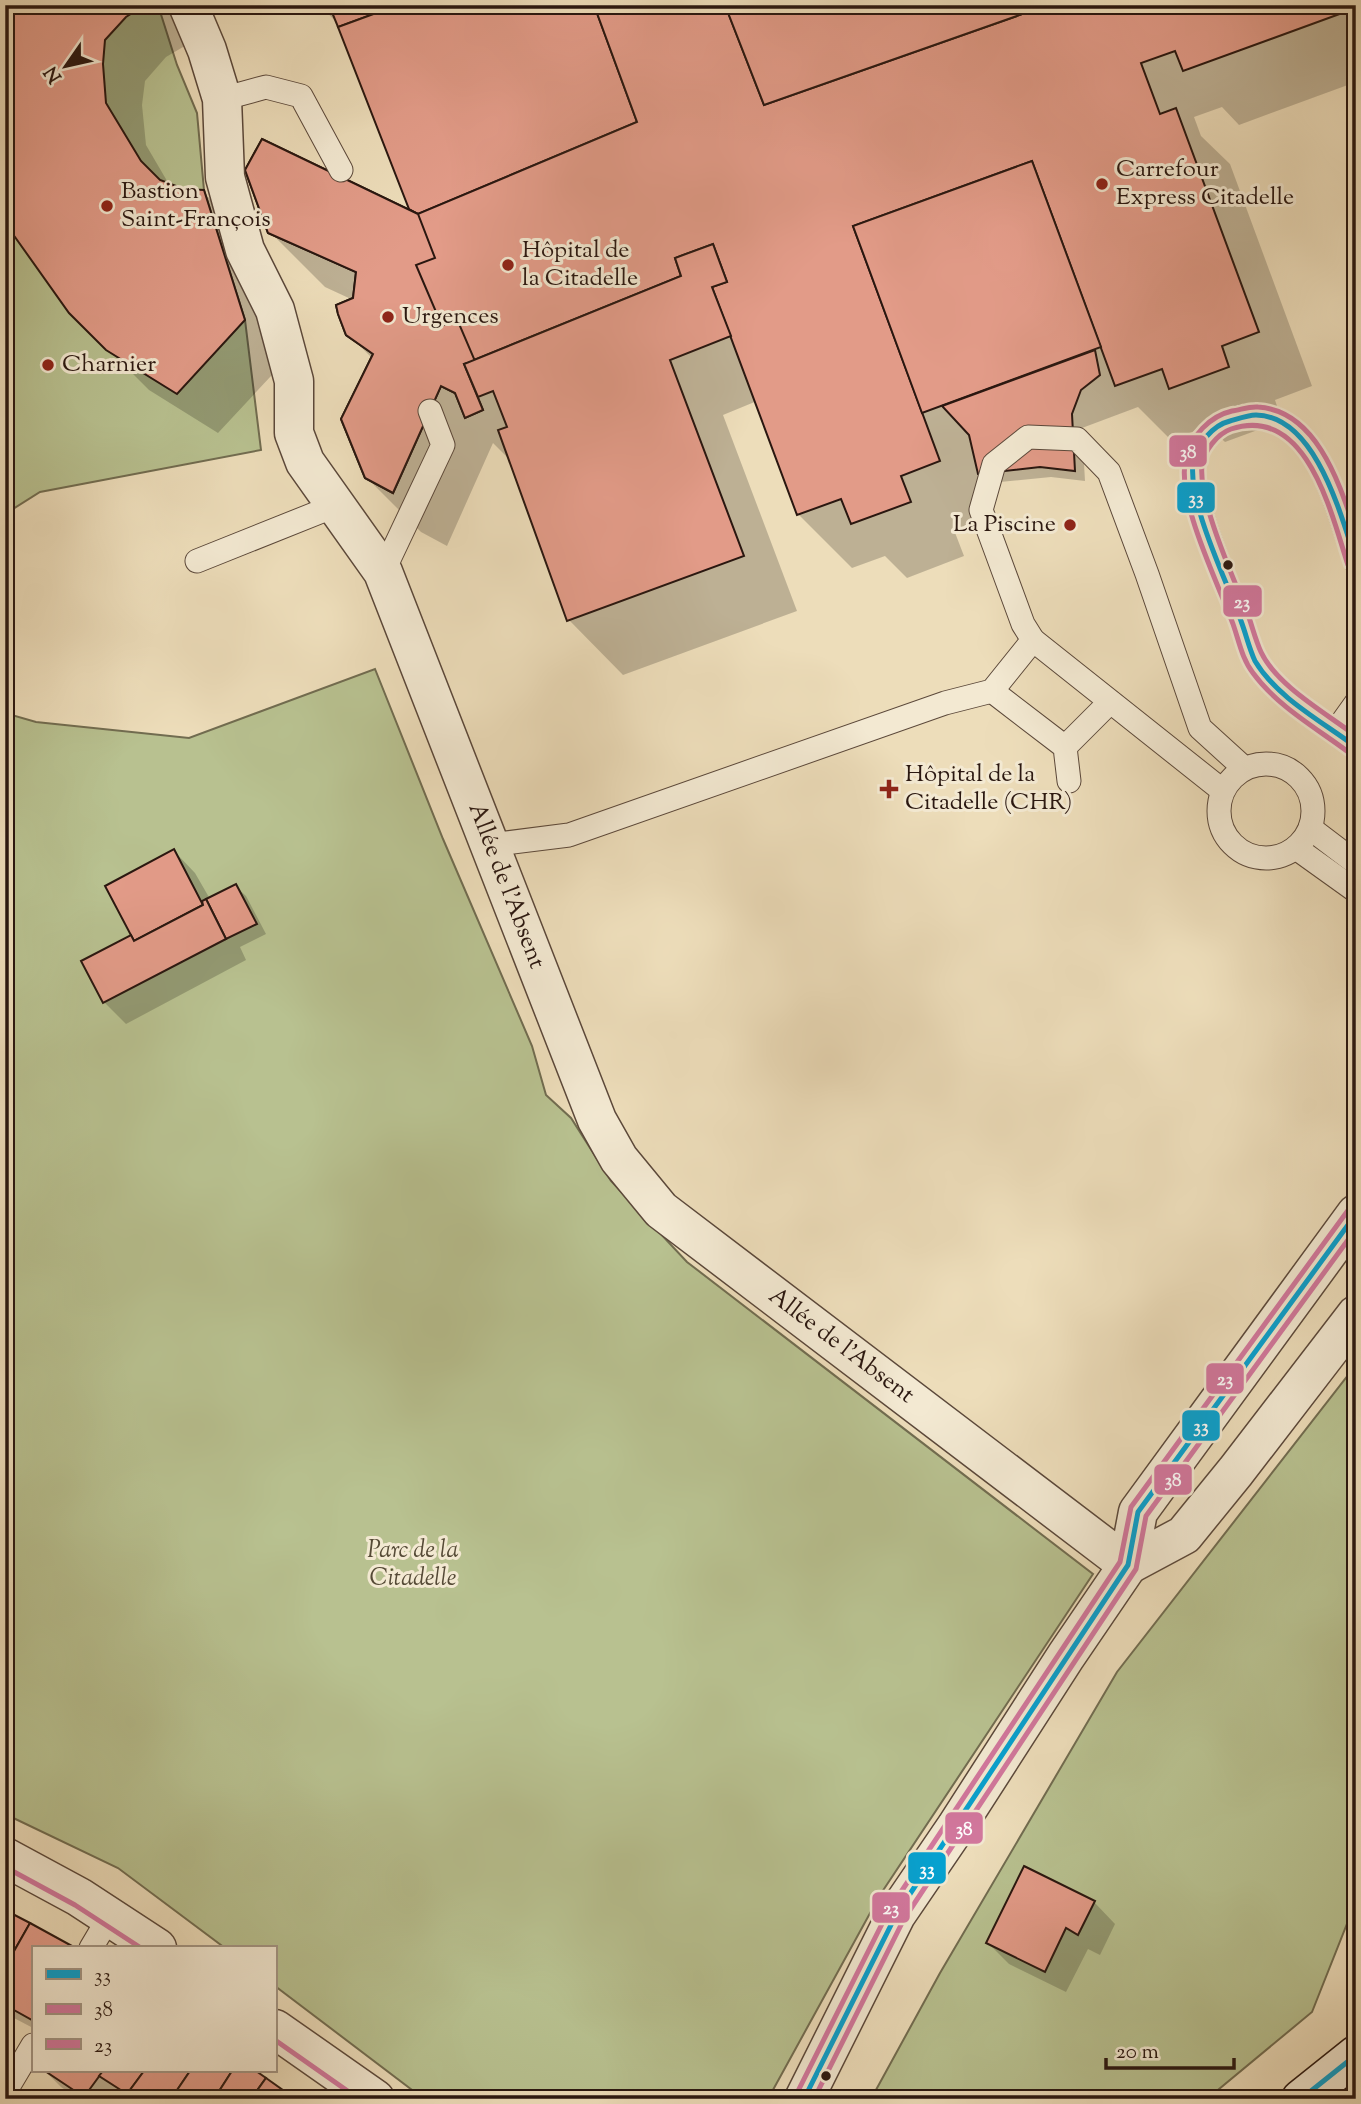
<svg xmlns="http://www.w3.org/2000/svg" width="1361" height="2104" font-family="'Sorts Mill Goudy',serif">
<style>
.green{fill:#b8c190;stroke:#716c50;stroke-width:2}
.shadow{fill:#0003}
.building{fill:#e29b88;stroke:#2a1710;stroke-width:2}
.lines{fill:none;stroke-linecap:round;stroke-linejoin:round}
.lane-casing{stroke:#5b483a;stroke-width:25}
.street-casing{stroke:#5b483a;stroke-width:41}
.secondary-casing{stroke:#2a1710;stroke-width:41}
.lane{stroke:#f3e9d2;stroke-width:23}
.street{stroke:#f3e9d2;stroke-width:38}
.secondary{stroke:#f3e9d2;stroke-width:38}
.bus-1-casing{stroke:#f3e9d2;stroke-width:10}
.bus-2-casing{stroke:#f3e9d2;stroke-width:10}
.bus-3-casing{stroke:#f3e9d2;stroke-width:10}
.bus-1{stroke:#06a1d0;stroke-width:5}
.bus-2{stroke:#d2779d;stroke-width:5}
.bus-3{stroke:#d2779d;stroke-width:5}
.poi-dot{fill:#8f2418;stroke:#f3e9d2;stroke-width:2.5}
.bus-dot{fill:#2a1710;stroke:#f3e9d2;stroke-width:2.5}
.labels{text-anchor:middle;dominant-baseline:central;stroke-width:6;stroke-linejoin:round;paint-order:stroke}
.poi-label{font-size:24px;fill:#2a1710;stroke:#f3e9d2;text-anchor:start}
.street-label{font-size:24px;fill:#2a1710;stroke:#f3e9d2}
.park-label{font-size:24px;font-style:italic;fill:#554a36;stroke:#f3e9d2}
.line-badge{stroke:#f3e9d2;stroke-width:2.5}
.badge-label{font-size:19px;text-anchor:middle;font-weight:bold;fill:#fff}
</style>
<rect width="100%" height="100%" fill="#edddba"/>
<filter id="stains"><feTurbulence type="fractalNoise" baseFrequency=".00286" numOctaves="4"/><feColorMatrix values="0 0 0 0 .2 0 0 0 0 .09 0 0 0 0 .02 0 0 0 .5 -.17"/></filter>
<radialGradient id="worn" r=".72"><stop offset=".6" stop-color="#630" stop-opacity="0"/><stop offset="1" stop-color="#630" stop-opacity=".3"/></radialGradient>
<g class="green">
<polygon points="5,5 158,5 177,65 197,113 204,190 245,320 261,450 40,492 5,514"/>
<polygon points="375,669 443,839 532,1046 546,1095 571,1118 611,1181 687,1262 1093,1574 880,1895 768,2099 424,2099 275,1986 275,1948 225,1948 118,1868 5,1814 5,713 36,722 189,738"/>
<polygon points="1356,1365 1356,1901 1312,2012 1207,2099 871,2099 940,1973 1117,1672"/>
</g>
<g class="shadow">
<polygon points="5,5 183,5 195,40 166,57 145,81 142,105 146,145 170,186 184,191 203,192 244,233 285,361 218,433 149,390 71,312"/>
<polygon points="320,5 1356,5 1356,82 1239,125 1222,107 1194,117 1201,136 1230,164 1312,386 1275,400 1282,421 1225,442 1208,426 1171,440 1138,407 1082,428 1085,481 1051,477 990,483 976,470 993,515 954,530 964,556 907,578 885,556 852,568 798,514 757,401 723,415 797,611 623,675 569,620 511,461 493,443 447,546 421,532 366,477 372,358 348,334 353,300 325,287 270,232 412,212 339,25"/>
<polygon points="174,851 195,873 210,899 235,886 246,896 266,934 240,947 246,960 126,1024 104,1002 133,935"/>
<polygon points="1094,1902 1115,1924 1100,1955 1088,1949 1066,1992 1009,1964 988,1943"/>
<polygon points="5,1911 72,1948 33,1948 33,2028 12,2017 5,2010"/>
<polygon points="45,2071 252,2071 292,2099 125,2099 121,2097 119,2099 78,2099 61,2087"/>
</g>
<g class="building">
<polygon points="5,5 145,5 126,17 105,40 103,64 106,103 141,161 160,180 184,189 204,190 245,320 177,394 106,350 69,313 5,223"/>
<polygon points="329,5 398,5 338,27"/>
<polygon points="398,5 594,5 637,122 418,214 409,209 338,27"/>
<polygon points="594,5 725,5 764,105 1031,11 1028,5 1356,5 1356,8 1183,71 1175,51 1141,63 1160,114 1176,108 1259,332 1222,346 1229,367 1169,389 1162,369 1115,386 1032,161 853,226 940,461 901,476 911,502 851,524 841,499 797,515 712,287 727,282 713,244 675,258 681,276 464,364 483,410 465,418 455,393 441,386 393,493 365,478 341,419 373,354 346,335 338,314 336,305 353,298 356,272 268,233 245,170 262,139 418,214 637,122"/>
<polygon points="725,5 1028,5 1031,11 764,105"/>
<polygon points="262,139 418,214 435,258 416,265 442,326 457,319 475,361 464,364 483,410 465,418 455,393 441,386 393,493 365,478 341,419 373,354 346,335 338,314 336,305 353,298 356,272 268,233 245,170"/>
<polygon points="1032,161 1101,347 922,413 853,226"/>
<polygon points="713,244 727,282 712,287 731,336 670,360 744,556 567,621 498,430 507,427 493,391 478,397 464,364 681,276 675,258"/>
<polygon points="1095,350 1100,375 1081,390 1072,414 1075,471 1040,467 978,474 969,435 942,406"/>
<polygon points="174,849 203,905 134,941 105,886"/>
<polygon points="236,884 257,924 226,939 206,899"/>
<polygon points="206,899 226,939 103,1003 81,961 131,935 134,941 203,905 202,901"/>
<polygon points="1024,1866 1095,1901 1078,1935 1066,1928 1045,1972 986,1943"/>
<polygon points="5,1910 30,1923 5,1967"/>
<polygon points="30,1923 72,1946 71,1948 33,1948 32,2020 5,2005 5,1967"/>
<polygon points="45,2071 103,2071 84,2097"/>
<polygon points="103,2071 144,2071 127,2094 99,2076"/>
<polygon points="144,2071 190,2071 171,2099 135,2099 127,2094"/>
<polygon points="190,2071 232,2071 214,2099 171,2099"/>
<polygon points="232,2071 256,2071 266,2078 251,2099 214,2099"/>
<polygon points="266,2078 294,2098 293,2099 251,2099"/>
</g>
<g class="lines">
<defs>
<g id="lane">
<polyline points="222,99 266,87 301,96 341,170"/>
<polyline points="197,561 337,505"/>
<path d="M1356 562C1337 508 1311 388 1228 421 1212 427 1195 447 1193 465 1189 497 1228 587 1241 621 1246 635 1250 654 1258 666 1277 693 1329 726 1356 747"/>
<polyline points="383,572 443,445 430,411"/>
<polyline points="992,691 1065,747 1069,781"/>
<polyline points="1336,731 1356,703"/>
<polyline points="1065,747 1110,702"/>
<circle cx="1266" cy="811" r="47"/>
<polyline points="1223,791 1033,640 1023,624 981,510 994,464 1028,437 1077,439 1109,472 1147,574 1200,728 1244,768"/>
<polyline points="1310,828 1356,863"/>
<polyline points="490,845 569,835 945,703 992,691 1033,640"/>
<polyline points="1296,848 1356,891"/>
<polyline points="91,1948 110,1916"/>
<polyline points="5,2092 33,2045"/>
</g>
<g id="street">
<polyline points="188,5 207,50 222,99 225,177 245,250 275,310 294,381 294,433 305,462 383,572 597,1120 619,1159 661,1210 1128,1565"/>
<polyline points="1128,1565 1184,1535 1236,1471 1356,1315"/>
<polyline points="5,1857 79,1897 157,1948"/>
<polyline points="275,2029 375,2099"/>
<polyline points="804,2099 896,1915 956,1827 1066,1656 1128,1565 1138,1512 1356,1214"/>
</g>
<polyline id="secondary" points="1301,2099 1356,2055"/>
</defs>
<use href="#lane" class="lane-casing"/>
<use href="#street" class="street-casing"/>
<use href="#secondary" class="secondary-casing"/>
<use href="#lane" class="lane"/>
<use href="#street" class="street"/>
<use href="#secondary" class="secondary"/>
<defs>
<g id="bus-1">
<path d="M1356 561C1341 516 1316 416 1256 415 1248 415 1237 419 1230 421 1213 425 1196 445 1193 463 1188 504 1227 581 1241 621 1246 634 1249 648 1255 661 1277 698 1323 722 1356 747"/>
<polyline points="804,2099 896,1915 1128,1565 1138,1512 1356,1214"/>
<polyline points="1301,2099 1356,2055"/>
</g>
<g id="bus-2">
<path d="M1351 754C1318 729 1278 707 1253 673 1242 659 1239 641 1233 624 1219 585 1175 498 1186 458 1191 436 1210 416 1232 411 1240 410 1250 406 1258 407 1318 411 1340 486 1356 533"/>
<polyline points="5,1867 75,1905 141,1948"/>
<polyline points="275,2040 359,2099"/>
<polyline points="814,2099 904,1919 1136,1569 1146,1516 1356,1229"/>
</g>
<g id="bus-3">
<path d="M1348 565C1331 513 1307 404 1231 429 1217 434 1204 451 1202 465 1198 500 1233 577 1247 612 1252 625 1255 639 1261 652 1277 686 1326 713 1356 736"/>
<polyline points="796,2095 889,1910 1120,1562 1131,1507 1349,1209"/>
</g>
</defs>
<use href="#bus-1" class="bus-1-casing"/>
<use href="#bus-2" class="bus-2-casing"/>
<use href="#bus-3" class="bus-3-casing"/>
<use href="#bus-1" class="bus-1"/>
<use href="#bus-2" class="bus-2"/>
<use href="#bus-3" class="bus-3"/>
</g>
<g class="poi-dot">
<circle cx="1102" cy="184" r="7"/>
<circle cx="107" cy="206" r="7"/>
<circle cx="508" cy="265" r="7"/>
<circle cx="388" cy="317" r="7"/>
<circle cx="48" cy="365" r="7"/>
<circle cx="1070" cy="525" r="7"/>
<path d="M885.5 778.5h7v7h7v7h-7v7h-7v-7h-7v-7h7z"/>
</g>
<g class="bus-dot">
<circle cx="1228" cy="565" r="6"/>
<circle cx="826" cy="2076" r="6"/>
</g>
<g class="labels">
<g class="poi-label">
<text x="1116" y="170">Carrefour<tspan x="1116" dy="28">Express Citadelle</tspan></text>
<text x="121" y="192">Bastion<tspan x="121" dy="28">Saint-François</tspan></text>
<text x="522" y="251">Hôpital de<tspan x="522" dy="28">la Citadelle</tspan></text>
<text x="402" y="317">Urgences</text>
<text x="62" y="365">Charnier</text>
<text x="1056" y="525" text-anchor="end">La Piscine</text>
<text x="905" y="775">Hôpital de la<tspan x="905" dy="28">Citadelle (CHR)</tspan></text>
</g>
<g class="street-label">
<text transform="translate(506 886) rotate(69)">Allée de l'Absent</text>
<text transform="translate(841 1346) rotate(37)">Allée de l'Absent</text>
</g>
<g class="park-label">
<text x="413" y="1551">Parc de la<tspan x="413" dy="28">Citadelle</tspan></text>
</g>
</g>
<g class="line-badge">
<rect x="1168" y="434" width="40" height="34" rx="7" fill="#d2779d"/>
<rect x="1176" y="481" width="40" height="33" rx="7" fill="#06a1d0"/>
<rect x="1222" y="584" width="41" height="34" rx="7" fill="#d2779d"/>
<rect x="1205" y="1362" width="40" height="33" rx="7" fill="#d2779d"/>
<rect x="1181" y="1409" width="40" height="33" rx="7" fill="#06a1d0"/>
<rect x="1153" y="1463" width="40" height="33" rx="7" fill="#d2779d"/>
<rect x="944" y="1811" width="40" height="34" rx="7" fill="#d2779d"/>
<rect x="907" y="1851" width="40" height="34" rx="7" fill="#06a1d0"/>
<rect x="871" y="1891" width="40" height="33" rx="7" fill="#d2779d"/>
</g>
<g class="badge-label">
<text x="1188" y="458">38</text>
<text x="1196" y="504">33</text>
<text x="1242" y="608">23</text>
<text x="1225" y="1385">23</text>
<text x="1201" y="1432">33</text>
<text x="1173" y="1486">38</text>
<text x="964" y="1835">38</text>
<text x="927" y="1875">33</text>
<text x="891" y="1914">23</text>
</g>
<rect width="1361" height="2104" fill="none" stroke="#edddba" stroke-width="28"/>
<rect x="7" y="7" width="1347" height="2090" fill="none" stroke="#2a1710" stroke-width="3.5"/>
<rect x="14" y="14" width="1333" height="2076" fill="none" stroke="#2a1710" stroke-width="2"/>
<rect x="32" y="1946" width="245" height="126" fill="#f3e9d2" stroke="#a39584" stroke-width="2"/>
<rect x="46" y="1969" width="35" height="10" fill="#06a1d0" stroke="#a39584" stroke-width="2"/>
<text x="94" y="1982" font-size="21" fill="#2a1710">33</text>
<rect x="46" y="2004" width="35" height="10" fill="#d2779d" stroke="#a39584" stroke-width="2"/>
<text x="94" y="2016" font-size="21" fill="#2a1710">38</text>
<rect x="46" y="2039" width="35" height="10" fill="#d2779d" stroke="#a39584" stroke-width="2"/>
<text x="94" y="2052" font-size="21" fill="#2a1710">23</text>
<g transform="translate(66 66) rotate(236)" stroke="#f3e9d2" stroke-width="5" paint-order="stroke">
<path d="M0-5L12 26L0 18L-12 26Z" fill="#2a1710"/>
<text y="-10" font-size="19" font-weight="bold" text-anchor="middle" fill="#2a1710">N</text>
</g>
<path d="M1106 2058v10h128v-10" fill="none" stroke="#2a1710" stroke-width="3.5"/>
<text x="1116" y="2058" font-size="21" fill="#2a1710" stroke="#f3e9d2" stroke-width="5" paint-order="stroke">20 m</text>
<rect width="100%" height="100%" filter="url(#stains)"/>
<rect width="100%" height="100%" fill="url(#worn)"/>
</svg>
